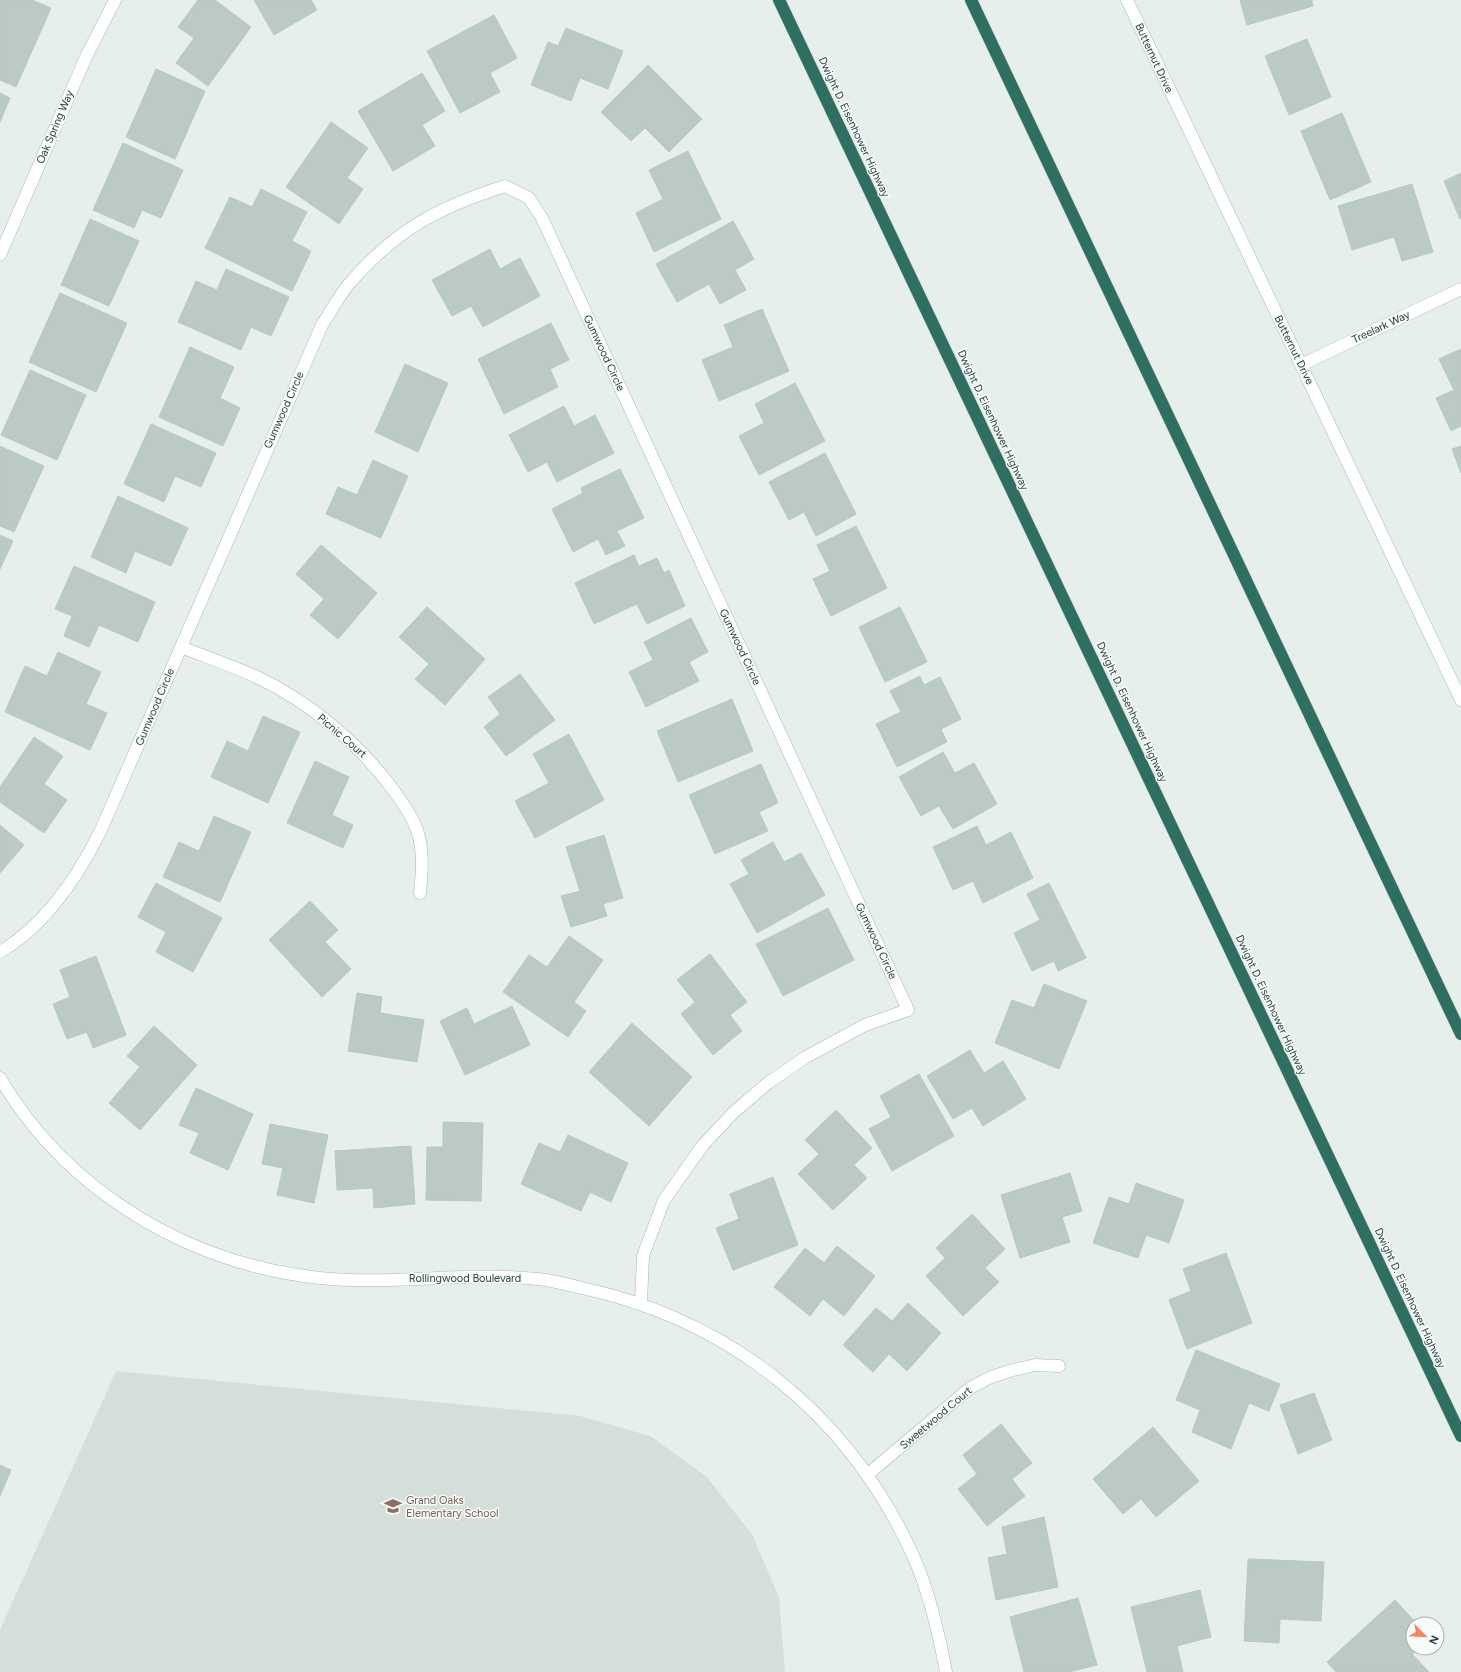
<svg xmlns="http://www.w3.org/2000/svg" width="1461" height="1672" viewBox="0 0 1461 1672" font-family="Figtree,sans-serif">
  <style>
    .built { fill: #d4dfda }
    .building { fill: #bbcac4; stroke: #b8c9c2 }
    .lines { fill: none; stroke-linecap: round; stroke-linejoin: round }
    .street-casing { stroke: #a8b8b2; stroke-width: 13 }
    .secondary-casing { stroke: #a4bbb3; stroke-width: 13 }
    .highway-casing { stroke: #c2cac8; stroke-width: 13 }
    .street { stroke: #fff; stroke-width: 12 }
    .secondary { stroke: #fff; stroke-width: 12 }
    .highway { stroke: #2f6f62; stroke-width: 12 }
    .labels { text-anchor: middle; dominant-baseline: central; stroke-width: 3; stroke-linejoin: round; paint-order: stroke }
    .street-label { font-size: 11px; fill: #24423a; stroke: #f7fbf9 }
    .education-label { font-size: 11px; fill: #785e54; stroke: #f7fbf9; text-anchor: start }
  </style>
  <rect width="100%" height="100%" fill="#e6efeb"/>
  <path class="built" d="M116,1371L580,1416L650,1436L707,1477L753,1536L779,1598L785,1672H0V1630Z"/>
  <path class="building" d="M0,0H32L51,8L16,87L0,80Z
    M198,0H215L251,27L208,86L176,63L194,38L178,27Z
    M254,0H311L317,10L274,35Z
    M1240,0H1312L1313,6L1247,25Z
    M494,15L517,58L490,73L500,92L460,113L427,51Z
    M566,28L623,51L608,89L580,78L571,101L531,85L548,42L558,46Z
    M1307,39L1331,97L1289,115L1265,56Z
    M648,65L702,119L669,152L645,128L631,141L601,112Z
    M156,69L205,91L175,159L126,137Z
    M422,73L445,111L422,125L435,146L393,171L358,111Z
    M0,93L10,98L0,122Z
    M1342,113L1371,182L1330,200L1301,131Z
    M331,122L368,148L347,178L363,189L339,224L286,187Z
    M123,143L183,170L161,218L142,210L134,228L93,210Z
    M688,151L721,219L654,252L636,213L663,199L649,170Z
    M1461,173V219H1460L1444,181Z
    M1412,184L1433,252L1402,261L1394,237L1352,250L1338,206Z
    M261,189L307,212L292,241L311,251L292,291L205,248L230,197L252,207Z
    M90,219L139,241L109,306L61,285Z
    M733,221L754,259L735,270L746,290L720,304L709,284L677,302L656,264Z
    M490,249L500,269L520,258L540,296L483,327L471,306L452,316L432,280Z
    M226,269L289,297L271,336L251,327L241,350L178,322L196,281L217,290Z
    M60,293L127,323L96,392L29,362Z
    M762,309L789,371L719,401L702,360L733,347L724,325Z
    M551,323L569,360L550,369L558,387L504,414L478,359Z
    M190,347L234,367L220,398L240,408L223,446L159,417Z
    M1461,349V426L1451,431L1436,398L1454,390L1439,359Z
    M405,364L448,383L418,452L375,432Z
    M30,370L86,395L57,460L1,435Z
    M795,383L825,441L759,475L739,436L764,423L755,404Z
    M564,406L574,426L595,415L614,453L557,482L547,462L528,472L509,435Z
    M151,424L216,453L201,487L175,476L164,502L124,484Z
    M0,446L44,466L14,532L0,526Z
    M1461,446V473L1452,449Z
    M825,453L856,514L816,536L804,512L789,520L769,482Z
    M373,460L408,476L381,538L326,514L338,487L357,495Z
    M620,469L644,518L617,531L625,546L606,555L598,539L573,552L552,509L583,493L581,488Z
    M118,496L188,528L171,566L135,551L126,573L91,557Z
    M856,526L887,588L831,616L813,579L830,571L817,545Z
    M0,535L13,541L0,569Z
    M321,545L377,593L338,639L310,615L324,599L296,574Z
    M634,555L639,566L657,558L664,573L669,570L685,606L647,624L637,604L594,624L575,583Z
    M74,566L155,602L138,642L99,625L89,647L64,636L72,616L55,609Z
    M427,607L485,659L445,705L415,679L429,664L399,637Z
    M900,607L927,662L885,682L859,627Z
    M691,618L708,652L689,662L699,681L646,707L629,672L653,660L644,642Z
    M58,652L101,672L86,704L107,713L90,750L5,712L25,666L47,676Z
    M520,674L555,720L506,756L484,727L500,714L488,697Z
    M920,676L924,685L940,677L961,719L941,729L947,742L897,767L876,724L901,712L890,691Z
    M732,699L753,751L678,782L657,731Z
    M263,716L300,732L268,803L211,777L227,741L248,751Z
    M569,734L604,800L535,838L515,801L549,783L533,754Z
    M34,737L63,756L44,784L67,800L44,833L0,802V787Z
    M943,752L955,773L974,763L997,804L953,829L939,806L921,816L899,777Z
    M315,761L349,777L332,815L353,825L343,848L287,823Z
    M761,764L778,803L759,812L768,831L715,854L689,795Z
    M214,816L251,832L220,902L163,877L179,842L199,851Z
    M0,825L24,845L0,873Z
    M977,826L986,845L1011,832L1033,878L983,903L973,881L953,890L933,847Z
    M604,835L623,898L603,904L607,916L571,927L561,896L580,891L566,847Z
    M773,842L784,862L801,853L825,895L757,933L730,884L749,874L741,860Z
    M156,883L222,918L193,972L156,952L166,932L138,917Z
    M1049,883L1086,958L1058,971L1054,961L1032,971L1014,933L1040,920L1027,894Z
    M310,901L338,930L325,942L351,969L322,997L269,940Z
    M828,908L854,960L783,996L756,944Z
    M569,936L603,960L574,1002L586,1011L568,1037L503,992L529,955L547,967Z
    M710,954L747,1002L730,1015L742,1031L713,1055L681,1014L695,1002L677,980Z
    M96,956L126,1035L93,1048L87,1032L67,1039L53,1004L70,997L60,970Z
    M1044,984L1087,1001L1059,1069L995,1043L1012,1000L1034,1008Z
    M357,993L382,997L380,1013L424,1020L417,1062L348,1051Z
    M512,1006L530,1045L465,1075L440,1021L467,1008L474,1024Z
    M632,1023L692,1077L649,1126L589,1072Z
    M154,1026L197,1065L140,1130L109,1103L140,1067L127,1056Z
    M970,1050L984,1073L1003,1061L1026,1099L983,1126L972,1108L953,1119L927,1076Z
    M919,1074L954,1136L892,1171L869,1129L891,1117L880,1096Z
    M196,1088L253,1114L228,1170L190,1153L199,1133L179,1125Z
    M836,1110L872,1148L854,1165L867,1178L833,1210L798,1174L819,1154L805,1140Z
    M443,1122L483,1123L481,1201L426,1200L427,1147H443Z
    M270,1124L328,1135L314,1203L277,1195L283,1168L262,1164Z
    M568,1135L628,1163L611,1202L590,1192L581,1211L521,1184L539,1143L560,1152Z
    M411,1146L415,1204L374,1208L373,1188L337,1190L335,1151Z
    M1070,1173L1082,1211L1062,1217L1070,1242L1020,1258L1001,1195Z
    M773,1177L798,1245L733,1270L716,1228L739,1219L730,1194Z
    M1136,1183L1184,1200L1169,1243L1146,1235L1138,1258L1093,1243L1109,1197L1129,1204Z
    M972,1214L1005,1249L985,1268L999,1282L963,1316L926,1276L945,1258L936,1248Z
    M837,1246L875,1276L844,1316L823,1299L810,1316L774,1287L805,1248L824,1263Z
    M1226,1253L1252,1323L1187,1349L1169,1300L1191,1291L1183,1269Z
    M908,1303L941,1333L907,1371L889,1354L873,1372L843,1345L876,1308L892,1321Z
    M1196,1350L1280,1384L1269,1411L1249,1403L1231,1449L1192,1432L1200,1410L1176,1400Z
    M1314,1393L1332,1440L1298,1454L1280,1405Z
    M1001,1424L1032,1463L1012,1479L1025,1496L987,1526L958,1489L977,1474L963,1455Z
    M1153,1427L1199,1481L1156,1517L1141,1499L1123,1514L1093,1479Z
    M0,1465L11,1470L0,1496Z
    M1044,1517L1058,1587L996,1600L988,1558L1007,1554L1002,1527Z
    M1248,1559L1324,1562L1321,1621L1280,1619L1279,1643L1244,1641Z
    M1200,1590L1211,1637L1177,1646L1183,1672H1147L1131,1607Z
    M1078,1598L1097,1665L1069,1672H1024L1010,1617Z
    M1395,1600L1417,1624H1413V1648H1419L1412,1654L1429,1672H1336L1327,1662Z"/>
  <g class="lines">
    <g class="street-casing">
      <path id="street" d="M0,255L86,57L115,0
        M1301,365L1461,289
        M181,647C206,657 233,666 257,677C311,703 359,743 394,791C403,803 412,816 417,830C424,850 422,873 420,893
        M0,952C46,925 77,878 100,832L322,325C331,311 339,296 349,284C395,230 439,207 505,186L529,198L542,218L908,1010L865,1025L806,1057L768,1083L734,1112L703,1145L664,1200L643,1256L641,1303
        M867,1475L970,1388L991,1377L1013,1370L1035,1365L1059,1366"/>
    </g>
    <g class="secondary-casing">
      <path id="secondary" d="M1127,0L1461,700
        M0,1078C67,1192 189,1264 320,1278C395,1286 471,1270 546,1280C558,1282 570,1285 582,1288C734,1321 852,1418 915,1560C930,1595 939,1634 946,1672"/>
    </g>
    <g class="highway-casing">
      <path id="highway" d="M779,0L1461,1436
        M971,0L1461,1034"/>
    </g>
    <use href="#street" class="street"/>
    <use href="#secondary" class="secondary"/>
    <use href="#highway" class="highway"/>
  </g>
  <defs>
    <g id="school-bare" transform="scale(1.38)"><path d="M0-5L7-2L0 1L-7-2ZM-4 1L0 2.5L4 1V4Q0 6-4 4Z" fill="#8d6e63" stroke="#f7fbf9" stroke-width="2.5" paint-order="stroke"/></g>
  </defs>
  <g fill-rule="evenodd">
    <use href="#school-bare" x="393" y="1506"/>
  </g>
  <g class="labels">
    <g class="street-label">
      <text transform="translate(1154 58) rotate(65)">Butternut Drive</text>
      <text transform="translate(55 127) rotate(-67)">Oak Spring Way</text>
      <text transform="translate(854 127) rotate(65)">Dwight D. Eisenhower Highway</text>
      <text transform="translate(1381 327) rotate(-25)">Treelark Way</text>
      <text transform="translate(1294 350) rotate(64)">Butternut Drive</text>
      <text transform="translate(604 353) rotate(65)">Gumwood Circle</text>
      <text transform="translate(284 410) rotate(-66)">Gumwood Circle</text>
      <text transform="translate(993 420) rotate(65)">Dwight D. Eisenhower Highway</text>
      <text transform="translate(740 647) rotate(65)">Gumwood Circle</text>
      <text transform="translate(155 707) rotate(-67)">Gumwood Circle</text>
      <text transform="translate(1132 712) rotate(65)">Dwight D. Eisenhower Highway</text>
      <text transform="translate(342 736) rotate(41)">Picnic Court</text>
      <text transform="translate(876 941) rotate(65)">Gumwood Circle</text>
      <text transform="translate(1271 1005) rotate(65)">Dwight D. Eisenhower Highway</text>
      <text x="465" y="1278">Rollingwood Boulevard</text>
      <text transform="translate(1410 1298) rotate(65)">Dwight D. Eisenhower Highway</text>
      <text transform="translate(936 1418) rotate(-40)">Sweetwood Court</text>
    </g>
    <g class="education-label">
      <text x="406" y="1500">Grand Oaks<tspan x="406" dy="13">Elementary School</tspan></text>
    </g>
  </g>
  <g transform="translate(1425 1636) rotate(114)"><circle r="19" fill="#f7fbf9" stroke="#a3b1ad"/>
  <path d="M0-3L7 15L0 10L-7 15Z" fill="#f4845f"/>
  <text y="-6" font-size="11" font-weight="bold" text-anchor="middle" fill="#24423a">N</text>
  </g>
</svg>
